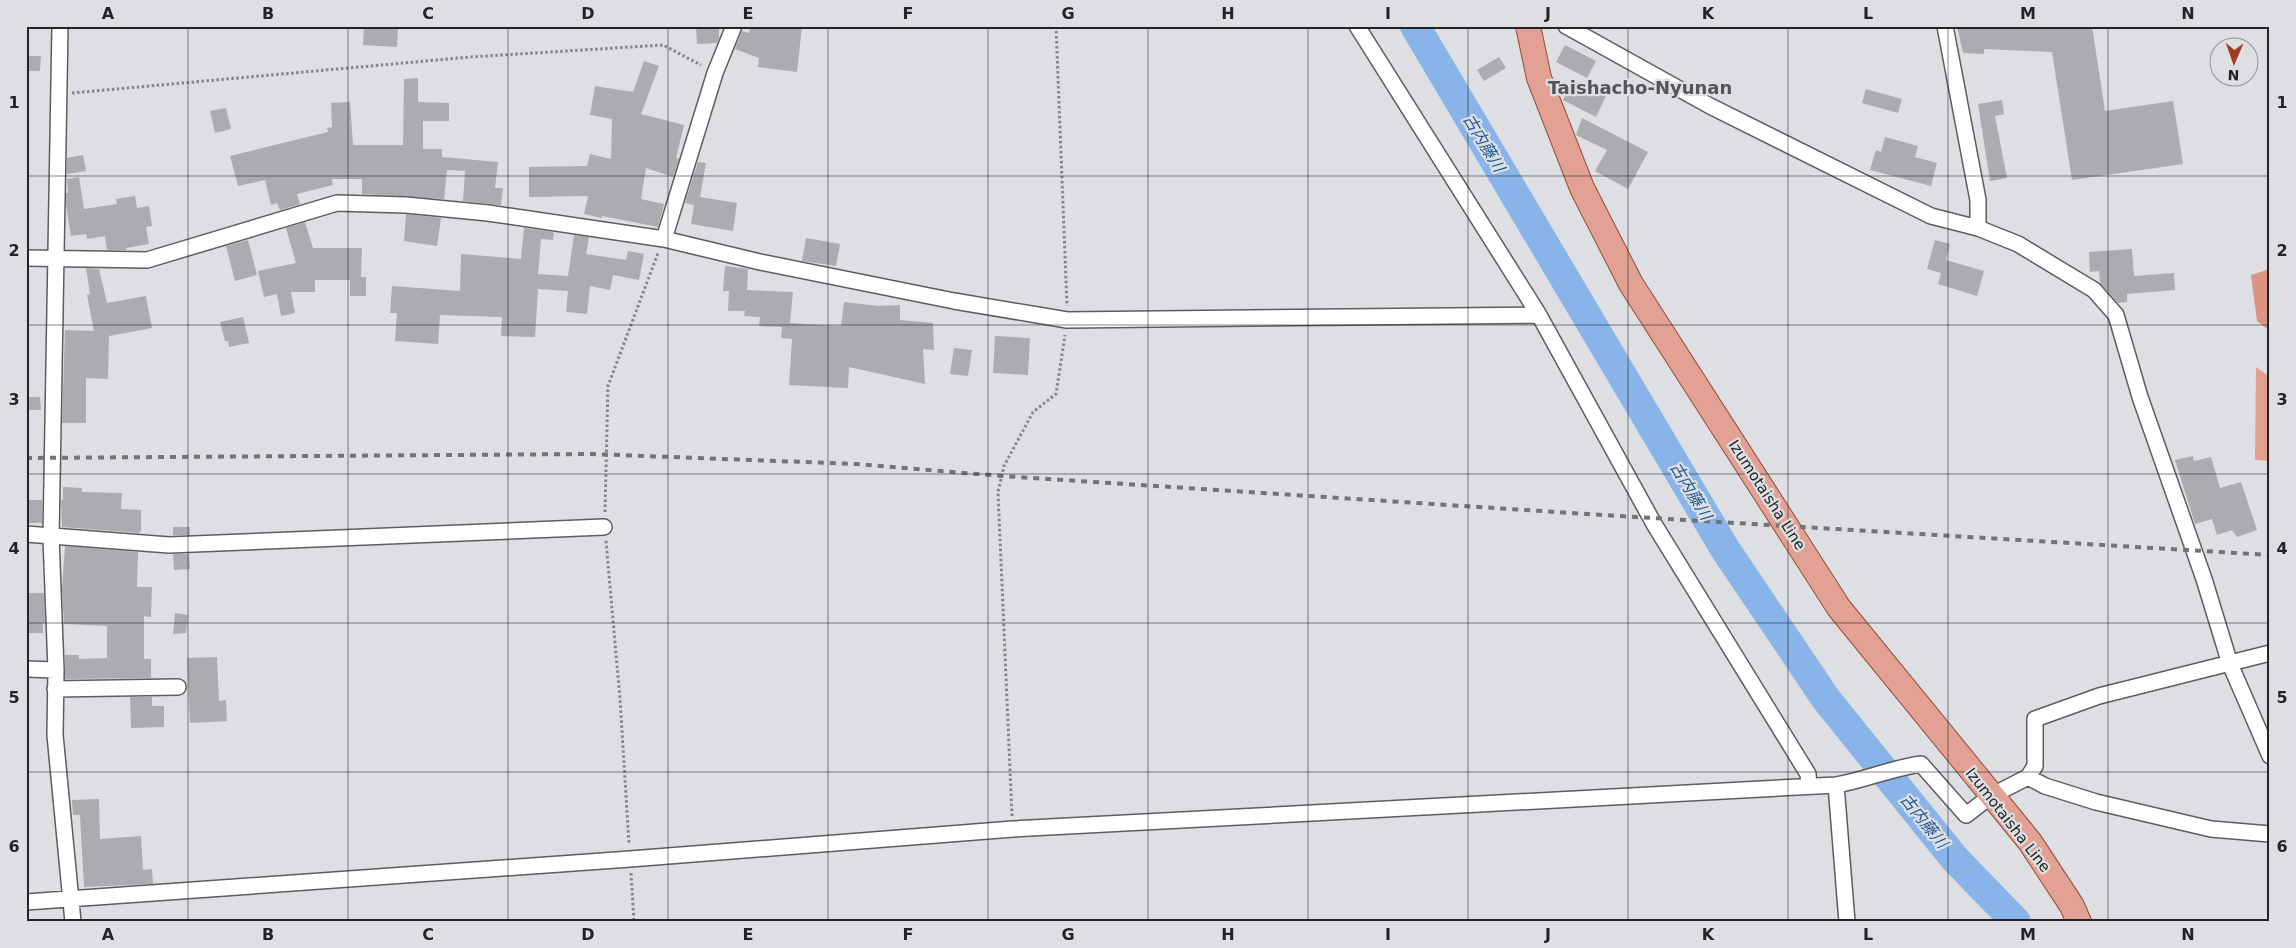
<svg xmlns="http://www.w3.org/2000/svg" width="2296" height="948" viewBox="0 0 2296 948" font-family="'DejaVu Sans','Noto Sans JP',sans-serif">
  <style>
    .green { fill: #e29f8f }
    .forest { fill: #db9483 }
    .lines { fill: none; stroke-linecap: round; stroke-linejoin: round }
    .river { stroke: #89b4e9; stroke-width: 30 }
    .building { fill: #aaacaf }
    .street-casing { stroke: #5b5d5f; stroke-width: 18 }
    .primary-casing { stroke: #924d3d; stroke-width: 26 }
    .path { stroke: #848688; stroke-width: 3; stroke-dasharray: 2.5 2.5; stroke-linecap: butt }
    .street { stroke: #fff; stroke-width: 15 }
    .primary { stroke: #e2a193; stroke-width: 24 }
    .rail { stroke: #717375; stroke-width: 4; stroke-dasharray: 6 6; stroke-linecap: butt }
    .grid { fill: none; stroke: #222324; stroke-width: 1; stroke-opacity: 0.55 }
    .labels { text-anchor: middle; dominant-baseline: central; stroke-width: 4.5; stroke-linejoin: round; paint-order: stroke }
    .street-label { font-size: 15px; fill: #222324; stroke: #dddfe2 }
    .water-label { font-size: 16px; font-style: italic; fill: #1c5695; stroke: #dddfe2 }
    .quarter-label { font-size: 18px; font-weight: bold; fill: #535558; stroke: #dddfe2 }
    .neatline { fill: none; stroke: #222324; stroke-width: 2 }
    .grid-label { font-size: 16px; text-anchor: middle; font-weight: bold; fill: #222324 }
  </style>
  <rect width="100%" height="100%" fill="#dddfe2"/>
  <path class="green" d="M2256,367L2270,377V461L2255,460Z"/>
  <path class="forest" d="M2270,269V331L2257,321L2251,275Z"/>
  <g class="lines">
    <path class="river" d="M1415,26L1725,549L1826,699L1955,859L2016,922"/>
  </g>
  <path class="building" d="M364,26H398L397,47L363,45Z
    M696,26H719V38L717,43L697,44Z
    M750,26H802L797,72L758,67L759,58L735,49L742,31L749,33Z
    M1957,26H2092L2105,111L2173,101L2183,164L2072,180L2052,52L1984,49V54L1963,53Z
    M1565,45L1596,61L1587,78L1556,62Z
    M26,56H41L40,71H26Z
    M1499,57L1506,68L1484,81L1477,70Z
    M644,61L659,66L641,114L684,125L676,158L679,159L673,177L646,168L641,199L664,204L658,227L602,216V218L584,214L588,196L529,197V167L587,166L590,154L611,159L612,119L590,115L595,86L633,92Z
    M418,78V102L449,103V121H423V149H442V157L498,162L495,188H503L501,205L463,201L465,171L447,170L444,199L362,194V179H332L333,185L297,194L300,204L280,210L277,203L271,205L265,180L238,186L230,156L328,132L327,128L332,127L331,103L350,102L353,145H403L404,79Z
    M1573,80L1606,96L1596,117L1563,100Z
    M1866,89L1902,99L1898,113L1862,103Z
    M2002,100L2004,114L1995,116L2007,178L1990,181L1978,104Z
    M226,108L231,129L215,133L210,111Z
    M1582,118L1648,152L1628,189L1595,171L1607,150L1576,135Z
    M1885,137L1918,146L1915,157L1937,163L1931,186L1870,170L1876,150L1881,152Z
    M83,155L86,171L67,174V158Z
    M698,162L706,163L700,197L737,203L733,231L691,224L694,205L685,203Z
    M79,177L84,209L117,204L116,199L135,196L137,208L149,206L152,226L146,227L149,244L126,248V250H107L105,236L87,239L86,234L71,236L66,205V193H68L67,179Z
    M406,214L441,218L437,246L404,241Z
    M305,222L313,248H362L361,277H366V296H350V280H315V292H291L295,313L281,316L277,294L264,297L258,271L296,263L286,228Z
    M524,228L554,232L553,240L541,239L538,274L568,276L574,235L589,237L586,254L626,260L628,251L644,254L639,280L613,275L610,290L590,286L587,314L566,312L568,291L538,289L535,337L501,336L502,317L440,315L438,344L395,341L397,313H390L392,286L460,291L461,254L521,259Z
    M806,238L840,244L836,266L802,261Z
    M248,240L257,275L235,281L226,246Z
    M1935,240L1950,244L1946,260L1984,271L1977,296L1938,284L1941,273L1927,269Z
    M2132,249L2134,276L2174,273L2175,290L2127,294V302L2118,303L2100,283L2099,271L2090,272L2089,252Z
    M725,266L748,269L747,290L793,292L790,323L841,326L844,302L879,306L900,305V320L933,323L934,350L923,349L925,384L849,367L848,388L789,385L792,339L781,338L782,327L759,326L760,317L744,316L745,311H728L729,291H723Z
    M86,268L99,269L107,303L146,296L152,328L109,336L108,379L86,378V423H62L65,330L94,331L87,295L90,294Z
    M243,317L249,343L229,347L228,341H225L220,322Z
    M995,336L1030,338L1028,375L993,373Z
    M954,348L972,350L968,376L950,374Z
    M26,397H40L41,410H26Z
    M2193,456L2194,461L2211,457L2220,488L2241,482L2257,530L2237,537L2232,530L2217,535L2212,519L2195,524L2175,460Z
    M63,487L82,488V492L122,493L121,509L141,510V530L139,533L62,527L61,500H63Z
    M28,500H42V523H27Z
    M173,527H190V535H173Z
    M65,546L138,552L137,587H152L151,617L144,616V659H151V678L65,679V655H79V659L107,658V626L64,624L62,589Z
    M189,554L190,569L174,570L173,554Z
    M26,593H44L45,623H43V633H26Z
    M175,613L188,615L186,633L173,634Z
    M217,657L219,701L226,700L227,721L190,723L187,658Z
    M130,697H152V706H164V727L131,728Z
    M99,799L100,839L141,836L143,870L152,869L153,884L84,887L80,815H73L72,800Z"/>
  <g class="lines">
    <g class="street-casing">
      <path id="street" d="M60,26L51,537L56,670L55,735L73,922
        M1357,26L1539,315L1654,524L1808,774L1809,786
        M1566,26L1710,106L1931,216L1978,228
        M1945,26L1978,200V228L2018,244L2094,290L2116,315L2140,397L2204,579L2230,664L2270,756
        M664,239L715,73L734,26
        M26,258L147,260L337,203L406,205L488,213L664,239L760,262L954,301L1067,320L1539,315
        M26,534L169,545L604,527
        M26,669L56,670
        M55,689L178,687
        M2028,777L2035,766V719L2099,696L2270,653
        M1836,785L1847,922
        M26,902L630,859L1013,829L1836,785C1865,780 1892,768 1921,764L1966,815L1991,796L2028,777L2045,786L2096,802L2211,829L2270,834"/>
    </g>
    <g class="primary-casing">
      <path id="primary" d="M1528,26L1539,78L1582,188L1631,284L1839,608L2030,842L2072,906L2079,922"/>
    </g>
    <path class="path" d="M1056,26L1067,306
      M72,93L470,57L663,45L701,65
      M605,512L608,386L658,253
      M606,541L620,699L629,844
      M1012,816L998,492L1004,466L1033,412L1056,394L1065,335
      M631,873L634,922"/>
    <use href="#street" class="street"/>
    <use href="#primary" class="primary"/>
    <path class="rail" d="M26,458L592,454L857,464L1002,476L1602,515L2270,555"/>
  </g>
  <path class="grid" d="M188,26V922M348,26V922M508,26V922M668,26V922M828,26V922M988,26V922M1148,26V922M1308,26V922M1468,26V922M1628,26V922M1788,26V922M1948,26V922M2108,26V922M26,176H2270M26,325H2270M26,474H2270M26,623H2270M26,772H2270"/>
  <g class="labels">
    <g class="street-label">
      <text transform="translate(1767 495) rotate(57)">Izumotaisha Line</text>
      <text transform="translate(2008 820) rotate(52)">Izumotaisha Line</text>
    </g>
    <g class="water-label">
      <text transform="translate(1484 143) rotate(59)">古内藤川</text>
      <text transform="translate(1691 491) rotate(59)">古内藤川</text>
      <text transform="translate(1924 821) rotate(51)">古内藤川</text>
    </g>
    <g class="quarter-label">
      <text x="1640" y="87">Taishacho-Nyunan</text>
    </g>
  </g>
  <rect width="2296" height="948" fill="none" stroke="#dddfe2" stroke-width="55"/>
  <g transform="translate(2234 62) rotate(182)"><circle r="24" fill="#dddfe2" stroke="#929496"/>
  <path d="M0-4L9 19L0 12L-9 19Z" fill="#a33a22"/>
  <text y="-8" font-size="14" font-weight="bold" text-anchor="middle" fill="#222324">N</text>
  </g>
  <rect x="28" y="28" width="2240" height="892" class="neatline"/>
  <g class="grid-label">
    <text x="108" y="19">A</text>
    <text x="268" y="19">B</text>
    <text x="428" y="19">C</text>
    <text x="588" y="19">D</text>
    <text x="748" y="19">E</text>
    <text x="908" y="19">F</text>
    <text x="1068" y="19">G</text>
    <text x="1228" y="19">H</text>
    <text x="1388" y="19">I</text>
    <text x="1548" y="19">J</text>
    <text x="1708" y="19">K</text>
    <text x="1868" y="19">L</text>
    <text x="2028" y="19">M</text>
    <text x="2188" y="19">N</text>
    <text x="14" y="108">1</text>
    <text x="2282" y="108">1</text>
    <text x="14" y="256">2</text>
    <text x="2282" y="256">2</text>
    <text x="14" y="405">3</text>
    <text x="2282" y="405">3</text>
    <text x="14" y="554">4</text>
    <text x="2282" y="554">4</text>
    <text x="14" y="703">5</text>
    <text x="2282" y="703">5</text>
    <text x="14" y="852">6</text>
    <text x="2282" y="852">6</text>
    <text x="108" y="940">A</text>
    <text x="268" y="940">B</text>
    <text x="428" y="940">C</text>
    <text x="588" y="940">D</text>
    <text x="748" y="940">E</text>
    <text x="908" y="940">F</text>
    <text x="1068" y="940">G</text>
    <text x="1228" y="940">H</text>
    <text x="1388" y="940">I</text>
    <text x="1548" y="940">J</text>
    <text x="1708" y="940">K</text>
    <text x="1868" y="940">L</text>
    <text x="2028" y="940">M</text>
    <text x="2188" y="940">N</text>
  </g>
</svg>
